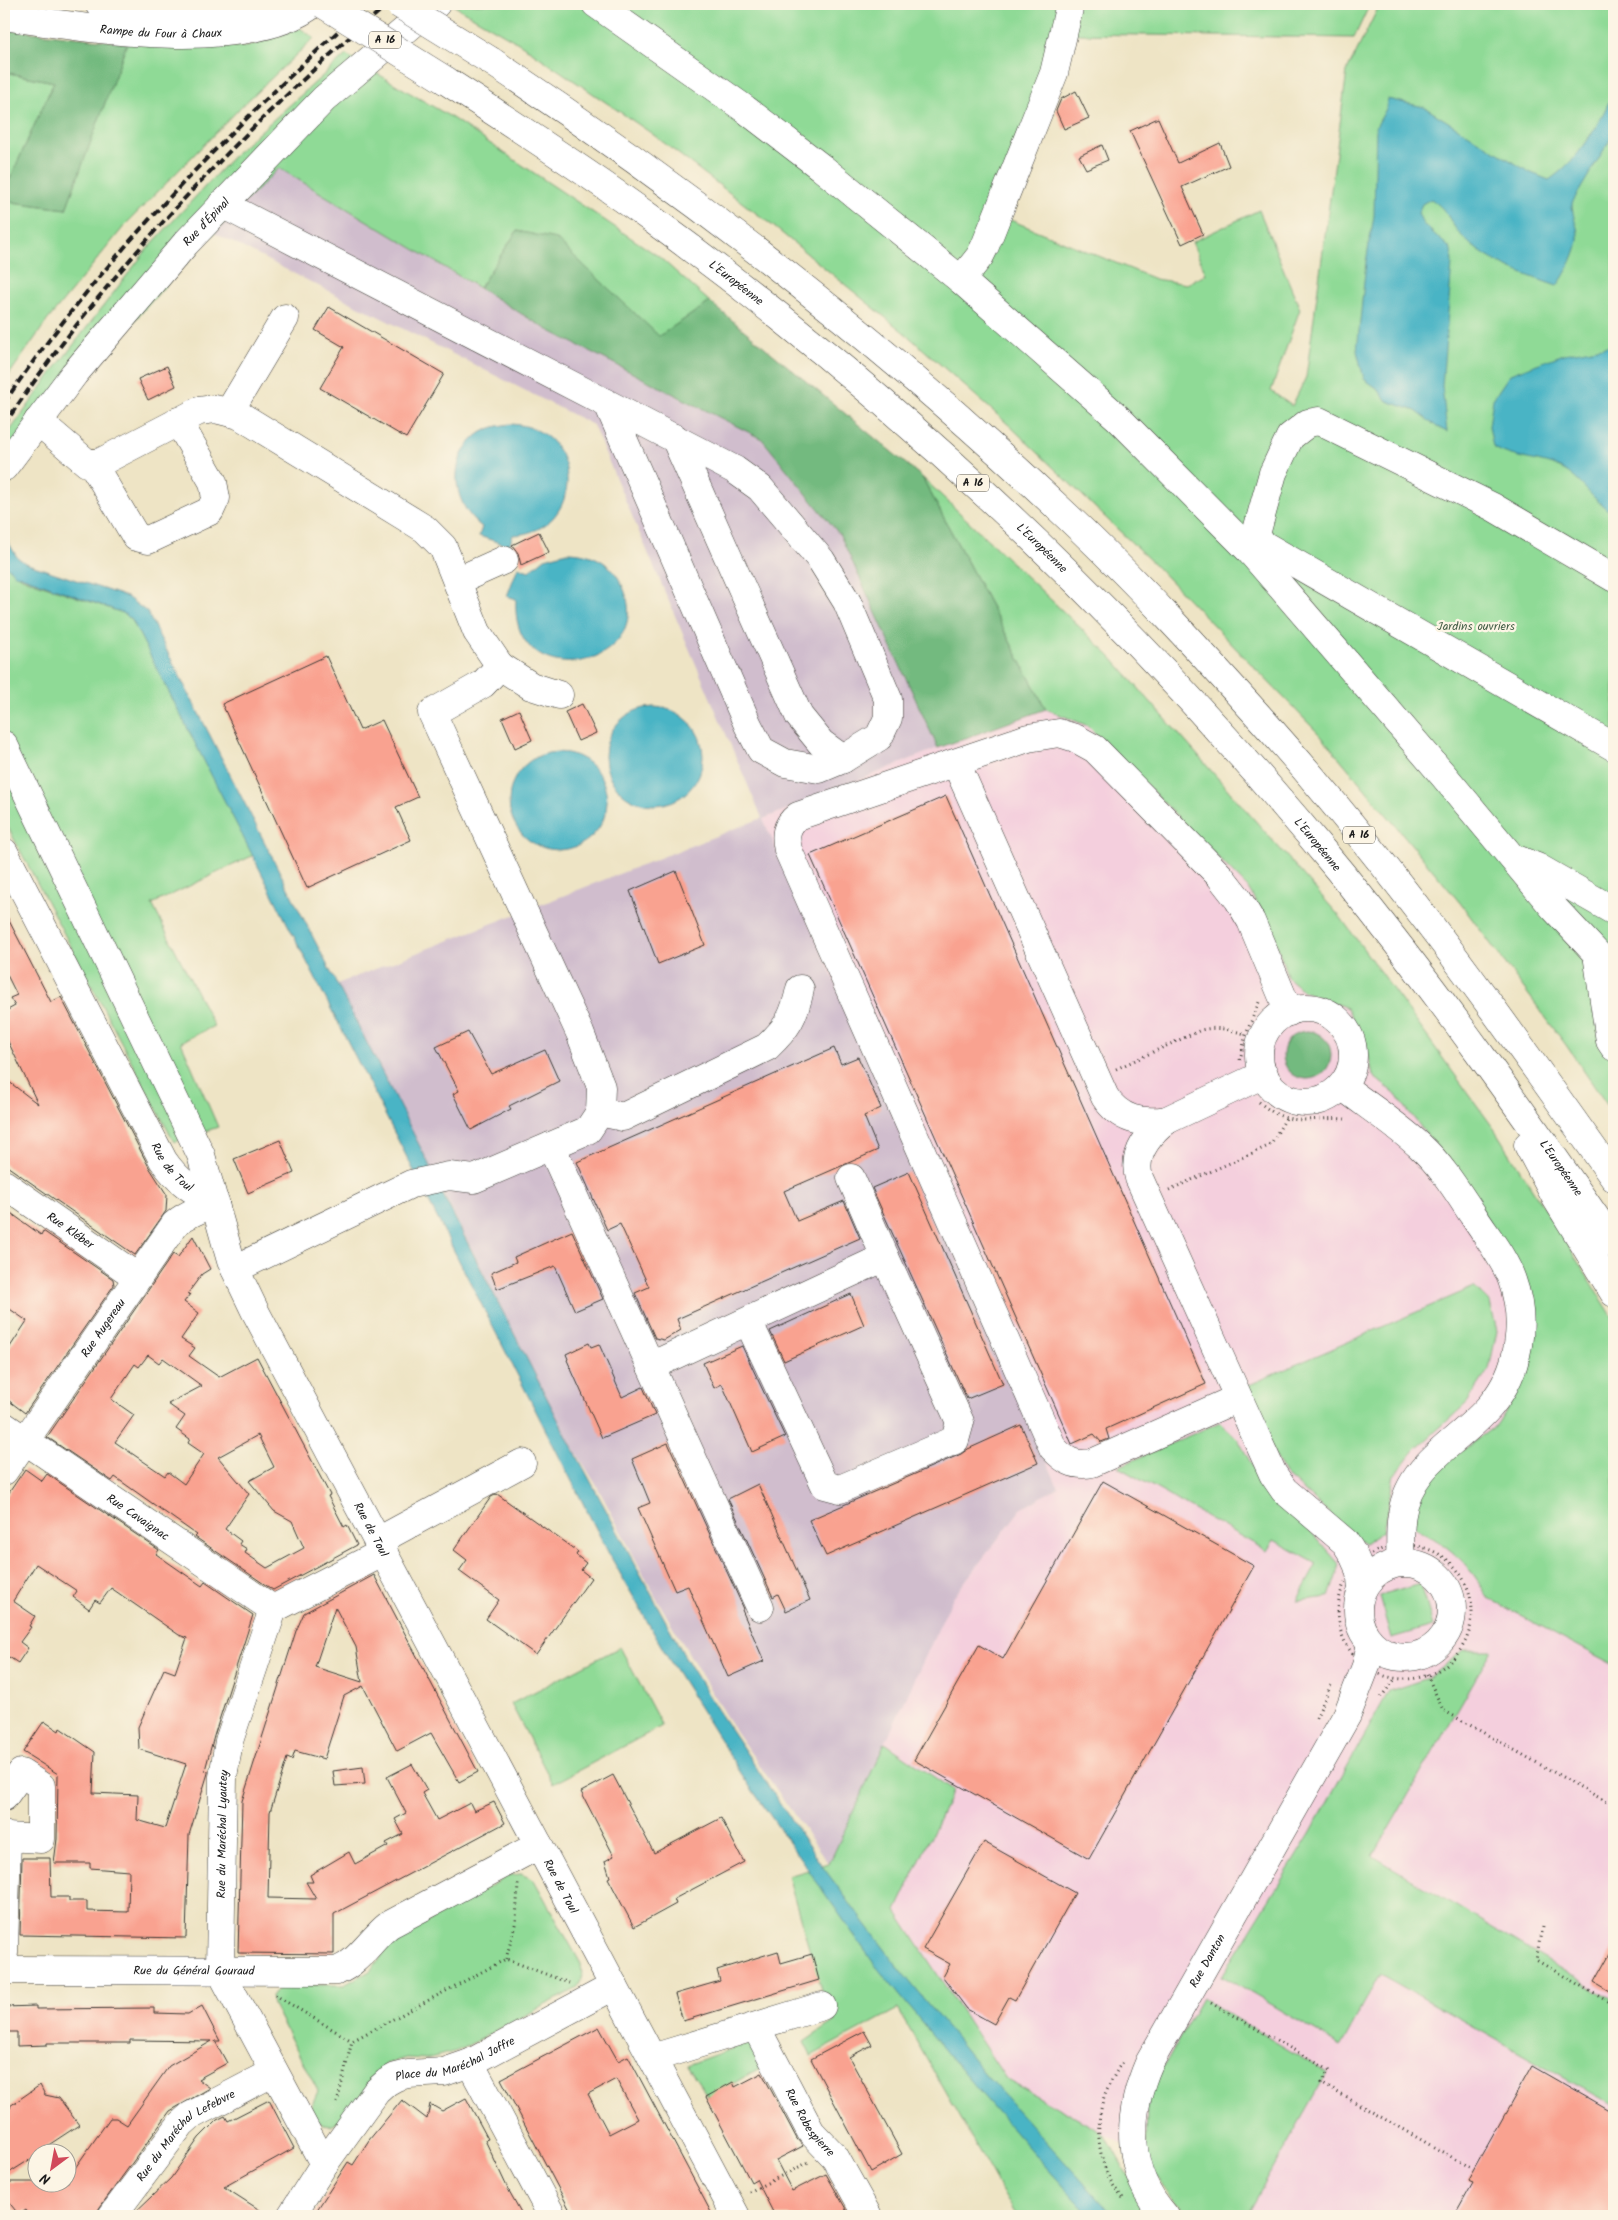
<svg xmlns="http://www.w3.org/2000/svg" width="1618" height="2220" viewBox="0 0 1618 2220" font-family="Kalam,sans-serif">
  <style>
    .built { fill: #f4cfdd }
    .industrial { fill: #d0bdcd }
    .green { fill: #8fda96; stroke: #567b59 }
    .forest { fill: #73ba7f; stroke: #486b4e }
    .water { fill: #48b4c5; stroke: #326870 }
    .building { fill: #f9a290; fill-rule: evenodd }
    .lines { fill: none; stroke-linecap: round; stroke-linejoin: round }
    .minor-casing { stroke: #3c3a35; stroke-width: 29 }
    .major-casing { stroke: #3c3a35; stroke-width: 29 }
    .highway-casing { stroke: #3c3a35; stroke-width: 29 }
    .path { stroke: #3c3a35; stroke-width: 3; stroke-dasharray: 1 4; stroke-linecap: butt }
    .minor { stroke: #fff; stroke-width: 28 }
    .major { stroke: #fff; stroke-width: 28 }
    .highway { stroke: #fff; stroke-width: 28 }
    .rail { stroke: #1c1c1c; stroke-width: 4; stroke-dasharray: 8 4; stroke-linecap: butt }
    .highway-bridge-casing { stroke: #3c3a35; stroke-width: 29; stroke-linecap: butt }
    .highway-bridge { stroke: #fff; stroke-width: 28 }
    .labels { text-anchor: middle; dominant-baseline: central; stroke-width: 4.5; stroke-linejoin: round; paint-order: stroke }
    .shield { fill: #fcf5e5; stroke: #5f5d58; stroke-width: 1 }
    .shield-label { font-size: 11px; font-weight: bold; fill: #1c1c1c }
    .street-label { font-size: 12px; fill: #1c1c1c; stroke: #fcf5e5 }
    .park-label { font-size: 12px; fill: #445e47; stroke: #fcf5e5 }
  </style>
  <rect width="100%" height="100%" fill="#fcf5e5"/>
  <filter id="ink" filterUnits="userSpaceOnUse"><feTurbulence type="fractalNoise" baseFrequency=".02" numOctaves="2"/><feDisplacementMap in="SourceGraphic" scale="10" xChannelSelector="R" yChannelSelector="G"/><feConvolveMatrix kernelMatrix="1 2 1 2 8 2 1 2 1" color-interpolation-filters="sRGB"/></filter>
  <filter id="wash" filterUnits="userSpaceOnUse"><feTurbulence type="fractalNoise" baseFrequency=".0096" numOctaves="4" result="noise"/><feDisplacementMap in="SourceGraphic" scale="20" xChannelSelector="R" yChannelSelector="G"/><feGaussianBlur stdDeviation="1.12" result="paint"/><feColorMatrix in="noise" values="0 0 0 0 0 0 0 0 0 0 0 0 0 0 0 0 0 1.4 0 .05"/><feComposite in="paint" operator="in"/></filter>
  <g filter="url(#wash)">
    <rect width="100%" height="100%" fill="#eee4c5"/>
    <path class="built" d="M1046,709L1088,726L1248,888L1272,930L1289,978L1377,1008L1608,1377L1444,1543L1461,1559L1479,1581L1488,1598L1614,1665V2216H1253L1006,2079L843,1831L953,1597L1021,1509L1058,1487L763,819L938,748Z"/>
    <path class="industrial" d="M279,168L548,330L762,439L840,535L938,748L763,819L1058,1487L1021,1509L953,1597L829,1864L731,1725L655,1596L597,1486L569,1441L337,984L762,818L593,425L214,233Z"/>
    <path class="green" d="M451,4H1370L1354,38L1074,34L1008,219L1155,279L1187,284L1206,274L1192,242L1259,210L1300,309L1271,391L1292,406L1306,377L1347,71L1380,4H1614V1115L1566,1045L1461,904L1321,736L1154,564L1010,426L907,335L773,226L651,133L520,44Z
      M300,28L314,38L242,106L126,224L47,321L4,382V201L66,209L127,43L246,47Z
      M346,55L449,116L658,256L710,302L659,337L556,240L517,231L479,288L279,168C200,246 124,327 58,416C38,441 22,468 4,494V439L54,370L148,248L237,152Z
      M4,72L54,82L4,192Z
      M922,477L1111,657L1341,918L1495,1130L1614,1319V1665L1488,1598C1469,1562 1449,1546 1414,1527L1418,1497L1431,1474L1499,1423L1521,1384L1530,1347L1477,1199L1395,1094L1373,1076L1366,1044L1347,1008L1303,991L1288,978L1272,930L1248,888L1088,726L1046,709Z
      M4,564L22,578L123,613L132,620L254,855L152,904L214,1026L181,1042L218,1127L174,1142L4,820Z
      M1474,1287L1490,1303L1497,1331L1489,1369L1467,1403L1415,1450L1394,1475L1383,1531L1364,1544L1285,1474L1240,1389Z
      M1220,1422L1238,1439L1261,1482L1306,1526L1340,1565L1329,1597L1297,1601L1317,1564L1274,1540L1267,1551L1118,1467Z
      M1421,1584L1433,1626L1391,1638L1379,1596Z
      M620,1647L662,1726L553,1784L511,1704Z
      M1464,1650H1492L1373,1856L1614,2001V2106L1380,1974L1341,2046L1222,1976L1310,1834L1389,1691L1428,1678Z
      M885,1743L953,1790L896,1911L1006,2079L1105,2134L1150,2216H1016L898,2009L811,2056L804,2042L835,2021L826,2007L788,1876L829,1864Z
      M521,1874L534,1880L581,1964C582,1974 583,1981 576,1989L457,2051L426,2059L406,2058L386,2064L344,2119L331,2126L323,2125L309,2111L318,2091L273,2005L271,1997L280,1986L285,1985H344L370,1971L392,1942L510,1875Z
      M1202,1998L1327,2073L1250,2209L1263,2216H1190L1162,2186L1146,2157L1147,2096Z
      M750,2042L763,2066L709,2098L687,2065Z"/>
    <path class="forest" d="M4,29L127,43L66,209L4,201V192L54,82L4,72Z
      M517,231L556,239L659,336L710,302L922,477L1046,709L938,748L840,535L762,439L548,330L479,288Z
      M1283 1055a24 24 0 1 1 48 0a24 24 0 1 1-48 0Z"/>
    <path class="water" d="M1614,90V133L1572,203C1572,216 1577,223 1578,234C1580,247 1565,276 1557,286C1523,274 1485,262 1460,234C1447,219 1450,212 1431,199L1422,204L1418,213L1423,224L1451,249L1452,263L1442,386L1447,432L1437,427L1416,411L1387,401L1377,388L1364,379L1357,351L1366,262L1374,216L1376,127L1386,109L1387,99L1424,107L1529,172L1549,180C1580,159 1600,124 1614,90Z
      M1614,345V514C1594,502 1579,477 1562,469C1540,458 1513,460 1493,447L1489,426L1493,399L1510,374L1564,354Z
      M511,424C585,427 586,532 513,535L509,546L479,536L482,527C451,504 446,455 482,432C491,427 501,425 511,424Z
      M4,535L17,557L25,563L127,597L147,612L435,1176L420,1183L132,620L123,613L15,574L4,564Z
      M567,552C588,552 608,560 619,579C668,665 509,704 516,599L507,596L518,567L529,571L545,558Z
      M605 756a49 49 0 1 1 98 0a49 49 0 1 1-98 0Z
      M509 801a49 49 0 1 1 98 0a49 49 0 1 1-98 0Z
      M440,1189L569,1441L684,1655L717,1709L822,1866L905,1976L990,2080L1114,2216H1091L1035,2155L964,2074L875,1965L746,1781L668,1658L608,1552L426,1196Z"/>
    <g id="blocks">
      <path class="building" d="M1076,91L1089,118L1064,129L1056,111L1061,99Z
        M1158,118L1178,163L1220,143L1229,166L1182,187L1203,234L1182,244L1130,131Z
        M1102,145L1108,160L1086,169L1079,156Z
        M329,307L444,374L406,438L320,388L344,347L315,330Z
        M167,366L176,386L148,400L138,379Z
        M539,532L549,552L521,565L518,553L512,545Z
        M326,656L360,730L382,720L418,797L396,807L411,840L307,888L222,704Z
        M582,704L596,733L578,741L565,712Z
        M519,710L532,740L515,748L502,718Z
        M946,796L1206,1384L1106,1429L1109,1439L1101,1442L1094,1434L1072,1444L810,855Z
        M676,871L705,945L658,964L630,891Z
        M4,911L51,1002L61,997L149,1167L167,1195L166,1211L135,1255L4,1164V1078L38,1104L4,1033V1012L15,1006L10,998L17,995L4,969Z
        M468,1032L491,1074L545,1050L559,1081L509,1106L511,1109L471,1130L453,1094L459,1091L436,1047Z
        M834,1048L841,1064L858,1057L881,1108L864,1116L878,1150L784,1191L797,1221L844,1201L860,1238L677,1319L681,1330L664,1340L655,1338L635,1293L649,1287L620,1224L607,1230L577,1162Z
        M280,1140L294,1173L248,1193L234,1159Z
        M909,1172L1003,1384L967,1399L872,1188Z
        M4,1208L41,1235L43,1231L113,1279L114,1285L25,1413L4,1397V1356L27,1321L4,1305Z
        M572,1231L603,1299L575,1311L555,1266L497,1289L491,1273L516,1262L514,1257Z
        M193,1236L210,1269L202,1274L188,1293L190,1294L184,1302L199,1313L181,1339L195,1348L189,1356L219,1377L257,1357L330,1495L328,1496L344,1527L347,1525L357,1545L273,1590L195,1537L197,1535L115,1477L112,1481L47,1437L173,1254L178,1257ZM148,1355L159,1363L163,1358L202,1386L168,1404L185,1416L176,1429L190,1439L188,1443L204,1454L184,1484L168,1472L165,1476L115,1442L134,1415L111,1399L135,1364L139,1367ZM258,1435L274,1467L249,1481L274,1511L292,1521L304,1548L267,1568L245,1553L247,1549L239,1544L241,1541L225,1529L249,1494L218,1457Z
        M851,1294L864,1325L784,1361L770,1331Z
        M589,1343L591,1347L599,1344L622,1397L643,1387L655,1415L602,1438L567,1360L568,1359L566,1354Z
        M742,1346L785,1437L752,1452L722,1384L714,1388L703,1363Z
        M1021,1425L1038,1463L826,1556L809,1520L961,1454L968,1449Z
        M668,1443L744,1609L742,1610L764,1661L728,1677L688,1586L675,1591L638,1508L650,1503L632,1459Z
        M25,1469L42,1481L47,1474L159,1550L156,1554L202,1586L205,1582L253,1615L214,1736L205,1770L208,1771V1773L189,1835L186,1938L20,1935L22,1858H50L51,1897H69V1901H87V1911L128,1912L129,1871L90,1868V1863H54L57,1839L58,1774L23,1752L44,1721L59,1731L60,1728L95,1752L93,1793L138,1795L137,1820L165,1828L186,1764L139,1749L138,1727L164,1669L175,1673L187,1638L179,1635L111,1588L100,1603L95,1600L89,1609L73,1597L77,1591L36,1564L13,1601L35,1616L29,1626L31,1627L20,1642L28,1648L18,1663L9,1657L4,1664V1500Z
        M1103,1481L1254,1566L1089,1859L914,1760L979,1645L1003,1659Z
        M758,1484L810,1600L786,1611L778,1594L773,1597L728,1499Z
        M497,1494L578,1552L576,1555L586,1563L581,1570L591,1578L536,1655L486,1619L499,1600L459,1571L467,1560L454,1550L491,1497Z
        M374,1575L478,1772L459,1782L431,1733L397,1751L363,1686L344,1696L324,1759L295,1751L292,1760L287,1758L270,1812L268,1898L316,1899L306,1882H313L310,1875L349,1852L355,1864L388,1846L386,1843L403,1834L395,1819L406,1813L387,1777L412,1764L427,1790L422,1793L437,1820L470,1803L474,1811L494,1802L505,1823L334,1914V1954L238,1953L242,1801L296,1631L304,1613ZM335,1607L356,1647L362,1682L315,1667Z
        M363,1767L365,1784L335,1786L333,1771Z
        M613,1775L654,1853L721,1818L744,1862L674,1899L676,1904L634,1927L608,1878L610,1877L605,1861L614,1856L581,1792Z
        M984,1842L1075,1893L1015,2000L1009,1997L994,2024L967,2009L943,1977L950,1964L923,1949Z
        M1614,1946V1994L1594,1982Z
        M778,1951L781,1963L812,1954L819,1980L683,2021L675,1994L720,1981L717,1970Z
        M36,2006V2009L154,2008V2013L188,2014L202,2006L220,2041H215L227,2063L198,2079L210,2088L170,2111L100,2207L95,2216H30L26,2210L19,2215L4,2196V2182H68V2178L110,2118H116L127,2125L169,2066L212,2041L130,2040V2043H47V2045L17,2046V2032H4V2007Z
        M599,2027L618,2061L628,2056L713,2216H573L501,2079ZM616,2079L638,2119L609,2134L588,2094Z
        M864,2031L872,2045L849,2057L902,2154L871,2172L811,2059Z
        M1532,2066L1614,2113V2216H1454L1473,2182L1468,2180Z
        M762,2073L797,2139L803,2146L776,2160L792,2191L826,2174L850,2216H775L756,2179L751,2182L706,2097L733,2082L735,2087Z
        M40,2085L45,2095L59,2098L79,2125L38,2152L34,2157L4,2176V2113L11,2107L10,2106Z
        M466,2098L488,2139L485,2140L508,2189L523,2216H313L348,2162L353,2165L369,2140L402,2100L427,2119L430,2104L442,2111Z
        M269,2100L294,2148L224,2187L269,2216H131L171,2178L199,2138L217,2120L225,2116L228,2121Z"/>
    </g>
  </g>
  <g filter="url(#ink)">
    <use href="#blocks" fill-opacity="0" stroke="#3c3a35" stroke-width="1"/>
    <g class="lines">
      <g class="minor-casing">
        <g id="minor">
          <path d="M596,4L745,109L822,168L961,280L1117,417L1251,552L1444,776L1554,908L1614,972"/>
          <path d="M222,204L608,404L748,725L761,750L785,763L819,769L843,759L879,737L888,718V699L847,602L821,560L760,488L735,470L608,404"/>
          <path d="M961,280L980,256L985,246L1054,73L1070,4"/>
          <path d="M229,412L285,318"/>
          <path d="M38,421L87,463H99L199,411L215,409L239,415L425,529L443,547L477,632L500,666L483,684L432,713L580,1033L601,1087L600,1112L588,1130L474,1179L449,1176L411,1184L235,1269"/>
          <path d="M675,438L799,716L821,743L843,759"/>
          <path d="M92,463L136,537L148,540L210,511L216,498L213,482L178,421"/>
          <path id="s1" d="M4,467L74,374L186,243L324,99L436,4"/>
          <path d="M1255,540L1614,747"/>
          <path d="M1251,552L1273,473L1290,437L1308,423L1319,421L1493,507L1614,578"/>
          <path d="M457,581L504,560"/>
          <path d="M500,666L531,686L559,695"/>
          <path id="s2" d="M4,745L201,1155L231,1261L255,1311L736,2216"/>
          <path d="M956,763L1105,1097C1120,1120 1141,1124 1167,1120L1264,1074"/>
          <path id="s3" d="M4,852L163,1160C177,1181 193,1191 215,1202"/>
          <path d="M1519,860L1537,867L1614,911"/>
          <path d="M1597,954L1610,1041L1614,1047"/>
          <circle cx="1306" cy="1055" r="47"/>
          <path d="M1342,1086C1368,1106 1396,1124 1420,1146C1442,1166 1457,1191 1473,1215C1486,1236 1504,1257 1512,1280C1527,1322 1520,1370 1491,1405C1460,1442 1410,1462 1402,1514C1399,1530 1401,1547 1400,1563"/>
          <path d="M600,1112L623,1117L767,1047C788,1027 794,1017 800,989"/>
          <path d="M1167,1120C1149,1134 1132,1154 1139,1178L1273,1474L1284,1490L1345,1542C1356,1557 1362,1572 1362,1590"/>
          <path d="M551,1146L760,1607"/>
          <path d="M851,1178L885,1257"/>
          <path id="s4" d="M4,1184L137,1277"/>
          <path d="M651,1366L885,1257L960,1422L955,1440L840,1489L825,1485L748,1321"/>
          <path d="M1238,1398L1092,1463C1075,1467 1064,1460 1053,1448L788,850C785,836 785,826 798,816L1028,738L1059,733L1075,738L1095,749L1220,876L1238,899L1251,921L1289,1012"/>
          <path id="s5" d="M4,1426L273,1609"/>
          <path id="s6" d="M4,1471L175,1224C187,1213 201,1210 215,1202"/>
          <path d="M378,1541L522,1463"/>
          <circle cx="1405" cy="1610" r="47"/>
          <path d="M4,1797L21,1773L41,1786V1839L7,1837L4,1835"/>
          <path d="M4,1953L7,1837"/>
          <path id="s7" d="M4,1970L337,1971C359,1962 371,1939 389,1925L539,1845"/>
          <path id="s8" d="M756,2027L811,2132L835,2157L868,2216"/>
          <path d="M652,2058L822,2006"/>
          <path d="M470,2063L552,2216"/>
          <path id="s9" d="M324,2164L220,1970L223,1777L229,1741L273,1609L384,1552"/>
          <path id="s10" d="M112,2216L181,2124L190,2116L274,2072"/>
          <path id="s11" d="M291,2216L324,2164L376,2092L387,2082L396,2077L408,2074L444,2072L470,2063L614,1986"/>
          <path id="s12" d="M1165,2216C1125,2171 1126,2116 1149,2063L1347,1715L1366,1666L1371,1644"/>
        </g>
      </g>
      <g class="major-casing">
        <g id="major">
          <path d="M99,4C155,13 216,26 270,4"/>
          <path id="s13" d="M4,16C83,28 247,55 313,4"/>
        </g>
      </g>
      <g class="highway-casing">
        <g id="highway">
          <path d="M491,61C697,197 890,348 1069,518C1137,582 1200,651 1263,721C1391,864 1503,1021 1614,1178"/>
          <path id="s14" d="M445,80C515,125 586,171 653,220C909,407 1141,628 1342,874C1439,993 1527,1118 1614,1244"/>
          <path d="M1528,1145L1556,1198L1614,1293"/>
        </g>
      </g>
      <path class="path" d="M1240,1060L1246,1034L1259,1002
        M1116,1069L1201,1030C1218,1026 1230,1030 1246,1034
        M1259,1102C1291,1130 1310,1116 1345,1119
        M1169,1190L1266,1147L1272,1142L1286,1118
        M1338 1612a67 67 0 1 1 134 0a67 67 0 1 1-134 0Z
        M1427,1675L1443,1710L1614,1806
        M1381,1697L1396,1678
        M1316,1718L1331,1685
        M1542,1927L1536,1960L1614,2005
        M506,1959L516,1921L518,1884
        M275,1995L352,2041
        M1211,2003L1329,2070L1321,2083L1469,2167
        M337,2103L352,2041L506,1959L569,1983
        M749,2192L809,2162
        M1123,2198C1098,2171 1093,2128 1105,2095C1110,2082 1117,2071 1123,2060"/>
      <use href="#minor" class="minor"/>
      <use href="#major" class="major"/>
      <use href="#highway" class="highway"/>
      <path class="rail" d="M4,403C107,251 233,127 368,4
        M4,425C111,266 243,128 388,4"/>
      <g class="highway-bridge-casing">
        <path id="highway-bridge" d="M323,4L445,80
          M399,4L491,61"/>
      </g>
      <use href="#highway-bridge" class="highway-bridge"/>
    </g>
  </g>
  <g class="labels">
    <g class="shield">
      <rect x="369" y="31.5" width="32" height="17" rx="4"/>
      <rect x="957" y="474.5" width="32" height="17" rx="4"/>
      <rect x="1343" y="826.5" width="32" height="17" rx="4"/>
    </g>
    <g class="shield-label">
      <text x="385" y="40">A 16</text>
      <text x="973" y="483">A 16</text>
      <text x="1359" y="835">A 16</text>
    </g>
    <g class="street-label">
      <text stroke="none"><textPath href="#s13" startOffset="158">Rampe du Four à Chaux</textPath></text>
      <text stroke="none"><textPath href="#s1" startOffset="318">Rue d'Épinal</textPath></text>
      <text stroke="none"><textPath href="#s14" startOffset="355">L'Européenne</textPath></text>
      <text stroke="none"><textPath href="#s14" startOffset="760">L'Européenne</textPath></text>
      <text stroke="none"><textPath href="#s14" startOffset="1165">L'Européenne</textPath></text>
      <text stroke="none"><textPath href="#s3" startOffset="358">Rue de Toul</textPath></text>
      <text stroke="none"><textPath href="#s14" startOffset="1570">L'Européenne</textPath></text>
      <text stroke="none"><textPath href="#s4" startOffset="81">Rue Kléber</textPath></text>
      <text stroke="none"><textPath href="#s6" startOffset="174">Rue Augereau</textPath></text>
      <text stroke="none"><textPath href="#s5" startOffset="162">Rue Cavaignac</textPath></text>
      <text stroke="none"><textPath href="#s2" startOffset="868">Rue de Toul</textPath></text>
      <text stroke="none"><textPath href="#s9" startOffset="356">Rue du Maréchal Lyautey</textPath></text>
      <text stroke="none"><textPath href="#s2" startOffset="1272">Rue de Toul</textPath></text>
      <text stroke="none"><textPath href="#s12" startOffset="281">Rue Danton</textPath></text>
      <text stroke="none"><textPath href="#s7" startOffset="190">Rue du Général Gouraud</textPath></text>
      <text stroke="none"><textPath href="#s11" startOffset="238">Place du Maréchal Joffre</textPath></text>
      <text stroke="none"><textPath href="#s8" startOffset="110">Rue Robespierre</textPath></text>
      <text stroke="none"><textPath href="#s10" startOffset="111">Rue du Maréchal Lefebvre</textPath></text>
    </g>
    <g class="park-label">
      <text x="1476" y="626">Jardins ouvriers</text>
    </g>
  </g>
  <rect width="1618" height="2220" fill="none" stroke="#fcf5e5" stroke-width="20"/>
  <g transform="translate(52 2168) rotate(212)"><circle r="24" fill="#fcf5e5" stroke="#a29e95"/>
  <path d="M0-4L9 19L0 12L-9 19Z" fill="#d1495b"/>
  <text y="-8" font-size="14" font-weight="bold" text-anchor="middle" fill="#1c1c1c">N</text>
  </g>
</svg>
